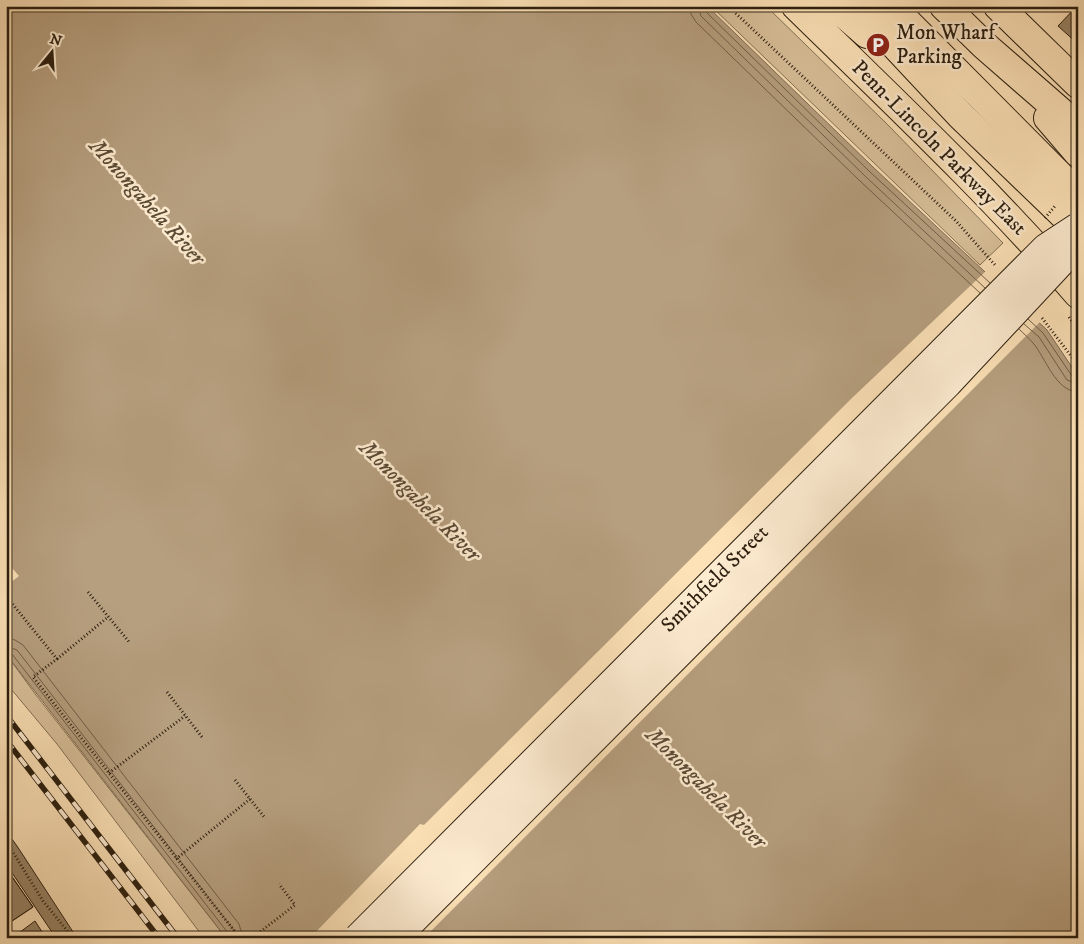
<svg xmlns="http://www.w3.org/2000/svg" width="1084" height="944" viewBox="0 0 1084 944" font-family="'IM FELL DW Pica',serif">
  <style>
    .green { fill: #d9c19b; stroke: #827055 }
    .water { fill: #b69f7f; stroke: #7e6b52 }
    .pier { fill: #fde2b8 }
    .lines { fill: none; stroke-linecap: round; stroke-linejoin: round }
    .shore { stroke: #705e47; stroke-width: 1 }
    .building { fill: #988467; stroke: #2b1e0f }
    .primary-casing { stroke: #2b1e0f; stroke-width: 30 }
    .highway-casing { stroke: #2b1e0f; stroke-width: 30 }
    .path { stroke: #2b1e0f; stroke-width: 3; stroke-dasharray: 1 2.5; stroke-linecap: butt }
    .primary { stroke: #fde2b8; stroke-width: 28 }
    .highway { stroke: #fde2b8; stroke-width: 28 }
    .rail-casing { stroke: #2b1e0f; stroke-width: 5.5 }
    .rail { stroke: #feecd1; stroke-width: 4; stroke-dasharray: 11; stroke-linecap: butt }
    .secondary-bridge-casing { stroke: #2b1e0f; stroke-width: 30; stroke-linecap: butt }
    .path-bridge { stroke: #2b1e0f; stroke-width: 3; stroke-dasharray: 1 2.5; stroke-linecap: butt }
    .secondary-bridge { stroke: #feecd1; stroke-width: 28 }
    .labels { text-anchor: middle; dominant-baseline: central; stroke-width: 5; stroke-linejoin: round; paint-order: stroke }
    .poi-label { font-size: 21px; fill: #2b1e0f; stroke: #feecd1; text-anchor: start }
    .street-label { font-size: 21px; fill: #2b1e0f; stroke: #feecd1 }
    .water-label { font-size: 22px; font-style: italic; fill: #5c4b36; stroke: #feecd1 }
  </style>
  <rect width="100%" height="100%" fill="#fde2b8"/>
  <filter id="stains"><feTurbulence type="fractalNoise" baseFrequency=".004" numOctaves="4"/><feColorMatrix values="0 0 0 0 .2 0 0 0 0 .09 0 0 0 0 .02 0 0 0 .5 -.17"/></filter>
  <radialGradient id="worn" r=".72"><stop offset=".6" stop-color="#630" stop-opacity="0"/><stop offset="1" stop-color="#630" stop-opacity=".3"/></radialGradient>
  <path class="green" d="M711,6H766L887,124L1003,243L980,265Z
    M6,654L36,695L226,938H204L57,744L6,683Z"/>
  <path class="water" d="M6,6H707L873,167L1047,330L1078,376V938H226L6,654Z"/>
  <path class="pier" d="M987,270L1041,321L424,938H310L420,824L424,825L852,398Z
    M6,561L19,576L6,586Z"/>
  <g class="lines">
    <path class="shore" d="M690,6L691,14L696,22L860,181L980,293
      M698,6L701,16L865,176L985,288
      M704,6L706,12L869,171L990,283
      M1028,319L1043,333L1072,376L1078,378
      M1024,324L1039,337L1067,380L1078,384
      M1019,329C1024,334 1029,338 1033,343C1046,358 1055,391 1078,392
      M6,638L15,640L23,645L239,924L243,938
      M6,646L17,650L233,929L236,938
      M6,652L12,654L228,933L229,938"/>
  </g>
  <path class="building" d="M1077,6H1078V44L1058,26Z
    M6,831L17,846L77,938H56L6,864Z
    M6,868L33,907L6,925Z
    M6,868L33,907L6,925Z
    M35,921L46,938H12Z"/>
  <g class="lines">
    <g class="primary-casing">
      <path id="primary" d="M891,6L1078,194
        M998,6L1078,84"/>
    </g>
    <g class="highway-casing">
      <path id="highway" d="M796,6C892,100 990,192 1078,294
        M835,6L867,34
        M858,6L961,116L1078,229
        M944,6L985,46L1078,127
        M1048,118L1078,153"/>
    </g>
    <path class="path" d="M728,6L956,221L995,265
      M1069,317L1078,330
      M1042,318L1078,365
      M88,592L130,643
      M6,596L57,659L33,677L240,938
      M57,659L108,617
      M167,692L202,737
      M109,773L185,716
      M235,780L265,818
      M6,841L43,901L73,938
      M176,859L250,799
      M252,938L295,905L279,884"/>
    <use href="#primary" class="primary"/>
    <use href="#highway" class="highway"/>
    <g class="rail-casing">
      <path id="rail" d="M6,715L178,938
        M6,740L159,938"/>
    </g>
    <use href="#rail" class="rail"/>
    <g class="secondary-bridge-casing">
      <path id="secondary-bridge" d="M358,938L1046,248L1078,227
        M395,938L948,383L1060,263L1078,240"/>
    </g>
    <path class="path-bridge" d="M1045,218L1055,206"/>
    <use href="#secondary-bridge" class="secondary-bridge"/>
  </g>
  <defs>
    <g id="parking-disc" transform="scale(1.25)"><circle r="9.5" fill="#8f2418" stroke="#feecd1"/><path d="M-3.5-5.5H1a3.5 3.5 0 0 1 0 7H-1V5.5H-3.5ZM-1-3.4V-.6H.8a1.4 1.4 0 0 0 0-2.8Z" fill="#fff"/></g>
  </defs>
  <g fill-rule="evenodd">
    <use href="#parking-disc" x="878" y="45"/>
  </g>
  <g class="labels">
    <g class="poi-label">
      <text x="896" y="33">Mon Wharf<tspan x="896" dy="24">Parking</tspan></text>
    </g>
    <g class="street-label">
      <text transform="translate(939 148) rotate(45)">Penn-Lincoln Parkway East</text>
      <text transform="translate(715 579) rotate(-45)">Smithfield Street</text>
    </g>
    <g class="water-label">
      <text transform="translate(147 202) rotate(48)">Monongahela River</text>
      <text transform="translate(420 501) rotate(45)">Monongahela River</text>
      <text transform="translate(706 788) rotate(45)">Monongahela River</text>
    </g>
  </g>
  <rect width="1084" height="944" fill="none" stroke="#fde2b8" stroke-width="25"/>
  <rect x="8" y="8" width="1069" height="929" fill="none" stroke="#2b1e0f" stroke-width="2.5"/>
  <rect x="12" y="12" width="1059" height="919" fill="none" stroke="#2b1e0f"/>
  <g transform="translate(52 52) rotate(18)" stroke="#feecd1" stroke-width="4" paint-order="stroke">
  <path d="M0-4L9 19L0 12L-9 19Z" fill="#2b1e0f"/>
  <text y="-8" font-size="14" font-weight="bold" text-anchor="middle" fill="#2b1e0f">N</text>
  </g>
  <rect width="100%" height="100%" filter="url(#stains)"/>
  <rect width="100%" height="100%" fill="url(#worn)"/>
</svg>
